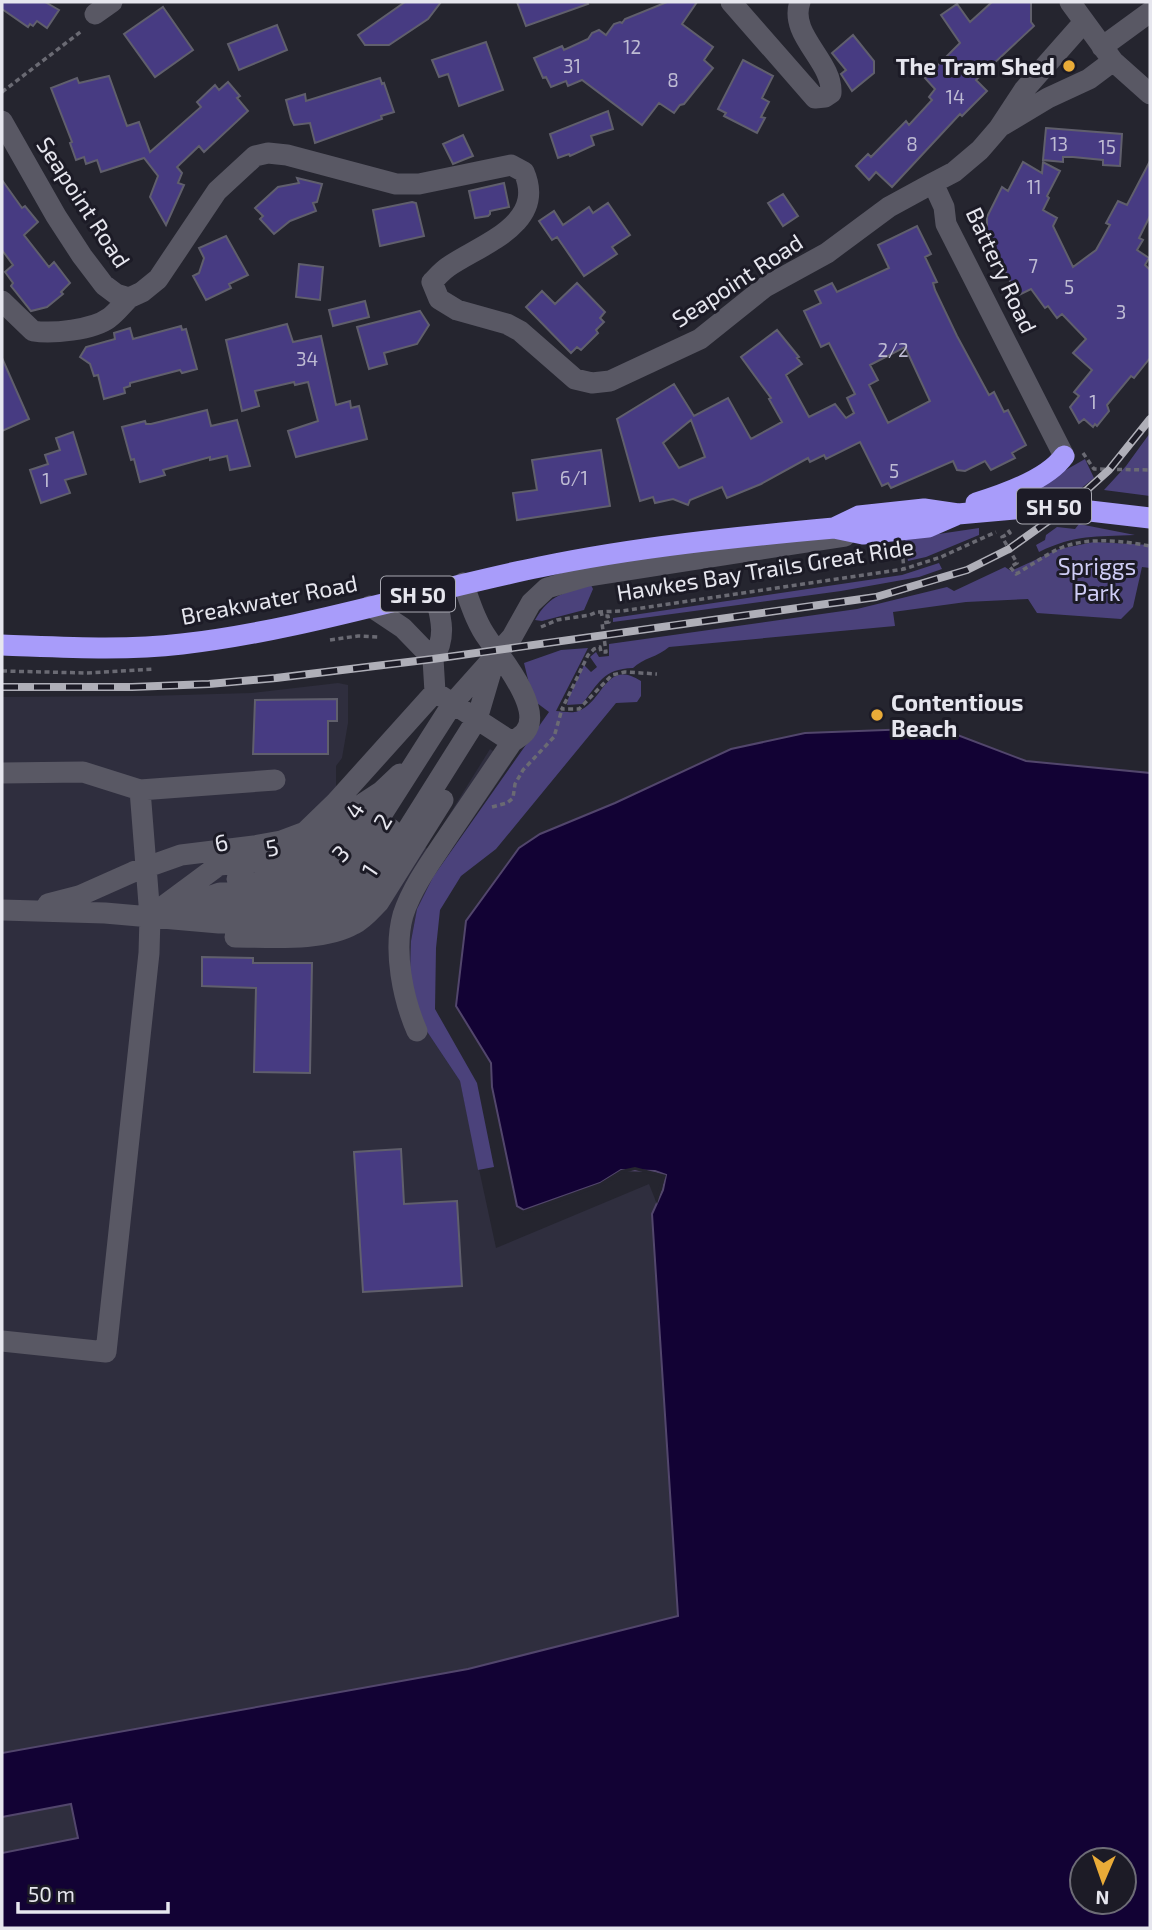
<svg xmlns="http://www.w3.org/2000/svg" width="1152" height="1930" viewBox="0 0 1152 1930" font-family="'Exo 2',sans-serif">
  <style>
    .built { fill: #2f2e3e }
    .green { fill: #4b427b }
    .water { fill: #120234; stroke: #52466c; stroke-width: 2; fill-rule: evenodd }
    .pier { fill: #25252f }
    .building { fill: #473b82; stroke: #605f6c; stroke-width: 2; fill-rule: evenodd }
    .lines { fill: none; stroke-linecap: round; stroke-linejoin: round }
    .path { stroke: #6a6a73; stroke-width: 3.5; stroke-dasharray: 5 3.5; stroke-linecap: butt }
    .minor { stroke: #595864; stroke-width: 21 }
    .highway { stroke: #a89cfa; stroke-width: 21 }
    .rail-casing { stroke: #afafb8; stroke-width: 8 }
    .rail { stroke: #1c1b26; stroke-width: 5; stroke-dasharray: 16; stroke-linecap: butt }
    .poi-dot { fill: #e9ab38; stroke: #1c1b26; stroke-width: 2.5 }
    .labels { text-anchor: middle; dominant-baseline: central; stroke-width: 6; stroke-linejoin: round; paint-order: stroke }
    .number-label { font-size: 19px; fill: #bebbd3 }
    .shield { fill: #1c1b26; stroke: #a9a9b2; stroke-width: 2 }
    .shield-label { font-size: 21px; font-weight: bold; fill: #e6e6ee }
    .poi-label { font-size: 23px; font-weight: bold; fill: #e6e6ee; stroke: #1c1b26; text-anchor: end }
    .street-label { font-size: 23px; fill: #e6e6ee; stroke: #1c1b26 }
    .park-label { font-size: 23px; fill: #cfcdf6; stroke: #1c1b26 }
  </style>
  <rect width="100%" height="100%" fill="#25252f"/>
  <path class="built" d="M338,683L348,685V723L342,758L336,766V793L428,849L490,749L511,763L433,877L417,909L411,941L420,1021L460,1081L496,1248L649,1184L657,1204L652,1214L678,1616L468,1669L2,1753V697L147,696L251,693Z
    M72,1804L78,1838L2,1853V1817Z"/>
  <path class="green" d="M1150,433V496L1104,490L1126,466Z
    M1085,459L1094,478L1079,490L1038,489L1036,487Z
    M1079,524L1135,535C1095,537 1076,534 1039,552L1036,545L1045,540L1046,535L1057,527L1075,529Z
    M979,528V535L926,557L908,561L905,539Z
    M1094,542L1150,545V568L1142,567L1133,607L1121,619L1037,613L1028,599L966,602L893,612L895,626L669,647C658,657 643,658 633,668C603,669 599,683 582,704L567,705L568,699L584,665L591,672L597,667L590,657L596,652L599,657L609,656V644L857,609L947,587L954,591L1005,567L1011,571L1059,549Z
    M939,563L942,569L919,577L841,591L613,622V618L902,575Z
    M591,585L593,589L584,610L542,621L535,620C550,594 564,593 591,585Z
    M588,648L556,711C562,711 572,714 578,711C604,702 605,658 641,681V696L637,702L616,703L496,849L461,876L440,910L436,948L435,1009L477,1083L494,1167L478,1170L460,1081L420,1021L410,974L411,941L417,909L433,877L549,712L533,700L524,663L561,650Z"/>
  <path class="water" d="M939,728L1026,761L1150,773V1928H2V1853L78,1838L71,1804L2,1817V1753L468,1669L678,1616L652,1214L663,1190L666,1175L655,1171L621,1170L600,1183L524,1210L517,1206L492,1087L491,1063L456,1006L466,921L519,848L540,834L615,803L731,749L805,733ZM1082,1860H1124V1902H1082Z"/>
  <path class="pier" d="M635,1167L666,1175L657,1204L655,1199L662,1177L635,1170L623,1173L601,1186L525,1214L519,1212L600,1183L621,1170Z"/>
  <path class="building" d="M2,2H45L59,10L47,28L37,21L33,26L30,24L28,27L2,9Z
    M405,2H441L428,19L389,45H365L358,35Z
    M517,2H587L588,4L526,26Z
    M667,2H697L682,24L713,47L704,60L713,68L684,104L680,105L674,113L659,103L642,125L582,80L568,86L566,81L551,87L546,77L543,78L534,58L562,46L564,50L588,39L592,33L599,30L606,35L614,24L620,22L622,23L625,19Z
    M992,2H1031V22L1034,26L976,80L987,91L962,116L960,114L892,187L876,172L869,180L856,166L868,154L871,157L906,121L909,125L932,100L929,97L935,89L925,78L960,43L941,15L957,4L970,22Z
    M163,7L193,50L155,77L124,34Z
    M277,25L287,50L239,70L228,44Z
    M853,35L874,61V73L852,91L841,74L846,70L832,53Z
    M486,42L503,90L459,106L448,74L439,77L432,60Z
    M743,60L773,76L762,98L769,102L761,117L765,118L757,133L724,116L726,113L718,109Z
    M109,76L127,126L139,122L150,152L201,107L197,102L215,85L219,90L228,82L240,96L237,98L248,111L204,152L199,146L177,167L182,173L178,183L184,185L166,225L150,197L158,176L144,158L101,172L97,160L86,164L84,157L76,160L70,143L72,142L51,88L77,78L79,83Z
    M380,78L382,84L384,83L394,112L381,116L382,119L315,143L310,123L294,125L291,119L286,100L305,94L306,101Z
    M608,111L613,129L591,136L594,145L570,156L569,154L558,158L550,134Z
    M1046,128L1122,134L1120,166L1103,165V160L1073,157H1063V162L1043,160Z
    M463,135L473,156L453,164L443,144Z
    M1150,161V216L1139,238L1143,240L1137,250L1149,258L1145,265L1150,270V358L1134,378L1131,376L1107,405L1109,411L1097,426L1095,424L1093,427L1084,419L1079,423L1070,407L1079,396L1074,392L1092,370L1073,353L1086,339L1062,314L1057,318L1048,306L1045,308L1031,289L1017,296L990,240H987V217L1002,187L1008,191L1023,162L1042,173L1043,162L1060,171L1047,196L1049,198L1043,210L1057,218L1053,226L1073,267L1096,250L1110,225L1106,223L1118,201L1127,205Z
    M297,178L322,184L317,202L313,203L316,211L290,221L274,234L260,219L263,216L255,208L278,187L299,183Z
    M2,180L22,208L25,206L38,222L24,235L49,267L54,262L70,283L61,292L63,294L47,307L31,311L11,286L13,283L5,272L13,265L2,250Z
    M504,183L509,207L490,211V214L488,216L475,218L469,191Z
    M783,194L798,216L783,226L768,203Z
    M412,202L416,203L424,236L380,246L373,210Z
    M608,203L630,235L612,247L617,254L584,276L557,237L552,240L539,221L554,211L563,225L589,207L593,213Z
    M917,226L931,254L925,257L937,282L933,283L935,290L957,336L989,395L994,392L1004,412L1008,410L1026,445L1012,453L1015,458L991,470L985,461L965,471L957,470L953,461L891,488L888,483L882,486L860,442L826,459L824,455L810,462L808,458L761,484L727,498L722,487L690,500L688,505L673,499L655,503L653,497L640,501L617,419L674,384L694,416L728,398L751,439L782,422L769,399L771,398L741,357L777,330L799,357L797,358L802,364L786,375L809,417L835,404L846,418L854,413L847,398L855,394L829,343L821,347L804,311L821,303L815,291L832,283L837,292L889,268L878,245ZM905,347L930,401L888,423L869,385L878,380L870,365ZM691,420L705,457L679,468L663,443Z
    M226,236L248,275L229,284L231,288L206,300L193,276L199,273L204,258L199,248Z
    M299,264L323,267L320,300L296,297Z
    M577,283L605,312L600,318L604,322L596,330L598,333L581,350L577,347L571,353L526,307L542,291L555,304Z
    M365,301L369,317L333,326L329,310Z
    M420,311L429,325L417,344L384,353L387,364L369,369L357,327Z
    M287,324L293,342L321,336L336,405L350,401L351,408L359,406L367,439L296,457L288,431L318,421L308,382L295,385L294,382L255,391L259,406L242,411L226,340Z
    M181,326L182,330L186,329L197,369L182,373L180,370L130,383V386L124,388L125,393L104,399L98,375L94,376L90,364L80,357L86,347L115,339L114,333L130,328L133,339Z
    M2,358L29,419L2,431Z
    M207,410L211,426L237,420L250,466L230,470L227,456L210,460V457L163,470L165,475L140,482L134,459L131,460L122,427L145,421L146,424H151Z
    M73,432L86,474L65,480L70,493L41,503L30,470L48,464L45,455L60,450L56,438Z
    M601,450L610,506L517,520L513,493L537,490L532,460Z
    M337,699V721H328V754H253L255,700Z
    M202,957L253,958V963H312L310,1073L254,1072L256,988L202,986Z
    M401,1149L404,1204L457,1201L462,1286L363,1292L354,1152Z"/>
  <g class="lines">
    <path class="path" d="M2,92L83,30
      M1083,453L1094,469L1150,470
      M1008,530L1010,533L1002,537L1017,563L1010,567L1016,574C1032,565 1046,554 1063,547C1089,537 1124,541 1150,546
      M902,550L904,569
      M601,611L602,616H608L609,622L602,623L606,652H601L600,647L594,649L588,655L562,709H579L612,675L625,672L657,674
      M541,627L557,620L590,615L597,612L622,611L904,569L941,557L996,532
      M330,640L358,636L378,637
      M2,671L87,673L154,669
      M492,807L507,803L513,798L515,784L523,770L554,737L562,709"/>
    <path class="minor" d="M731,2L815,98L825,97L831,93C833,61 788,35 800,2
      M1070,2L1113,61L1150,94
      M95,14L112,2
      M1102,47L1150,12
      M2,121L56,216L82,256L104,285L116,294L129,298L142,292L158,279L217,191L255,156L268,153L287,155L396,184H419L511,165L524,172C547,225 479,245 448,267C442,271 437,277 432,282L439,299L457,310L507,324L520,331L575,379L592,383L610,381L700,339L765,287L827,253L889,207L933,183
      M1003,125L1048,98L1089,79L1113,61
      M2,301L33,331C52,334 93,330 109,318C116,313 123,304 129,298
      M1064,456L946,224L944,207L933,183L954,172L980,150L999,128L1024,90L1084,22
      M370,606L403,628L433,659L435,692L512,742
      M433,659C448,636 440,615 434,590
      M2,773L83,772L140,790L275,780
      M237,879C274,877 315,869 344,843C355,833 364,817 373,804
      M48,904L79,896L133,872L181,855L254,846L281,841L305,832L336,802L435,692
      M165,905L219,865L268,861L294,853L319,840L350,812L382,791L400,774
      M2,910L105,913L219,923L299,920L321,917L338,911L354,901L382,870L477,719L495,658
      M199,911C243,905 311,913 347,884C366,870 378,849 391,829
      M150,917L220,893L276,891L316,881L349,860L361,847L453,703L512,637L531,603L547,588L588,576L845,536
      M235,937C270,937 323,942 354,924C364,919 371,910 379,902L443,800
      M417,1031C403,999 393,951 403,915C412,887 432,860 448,836C470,804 491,773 512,742C516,739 522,736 525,732C544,709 500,656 488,639C476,623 470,602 463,583
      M2,1341L106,1352L149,953L150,917L140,790"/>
    <path class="highway" d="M976,503C1002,495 1047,480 1064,456
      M834,528L859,516L924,509L958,514L1047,506L1150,518
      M2,645C61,647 123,651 182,644C303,630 421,591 540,567C636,547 736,537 834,528L863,534L928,527L958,514"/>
    <g class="rail-casing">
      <path id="rail" d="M2,687H132L209,684L276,678L433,659L876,597L967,570L1009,549L1068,507L1109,470L1150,419"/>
    </g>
    <use href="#rail" class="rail"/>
  </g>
  <g class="poi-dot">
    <circle cx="1069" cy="66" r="7"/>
    <circle cx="877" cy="715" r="7"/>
  </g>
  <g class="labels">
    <g class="number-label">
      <text x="632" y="46">12</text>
      <text x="572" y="65">31</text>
      <text x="673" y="79">8</text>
      <text x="955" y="96">14</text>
      <text x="912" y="143">8</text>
      <text x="1059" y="143">13</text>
      <text x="1107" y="146">15</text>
      <text x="1034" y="186">11</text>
      <text x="1033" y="265">7</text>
      <text x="1069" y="286">5</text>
      <text x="1121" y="311">3</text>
      <text x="893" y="349">2/2</text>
      <text x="307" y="358">34</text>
      <text x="1093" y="401">1</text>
      <text x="894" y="470">5</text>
      <text x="574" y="477">6/1</text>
      <text x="46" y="479">1</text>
    </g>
    <g class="shield">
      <rect x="1017" y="488.5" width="74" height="35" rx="5"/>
      <rect x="381" y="576.5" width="74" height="35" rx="5"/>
    </g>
    <g class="shield-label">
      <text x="1054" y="506">SH 50</text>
      <text x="418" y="594">SH 50</text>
    </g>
    <g class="poi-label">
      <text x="1055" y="66">The Tram Shed</text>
      <text x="891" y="702" text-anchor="start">Contentious<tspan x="891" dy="26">Beach</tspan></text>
    </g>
    <g class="street-label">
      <text transform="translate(84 202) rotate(57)">Seapoint Road</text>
      <text transform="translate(1002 270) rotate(65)">Battery Road</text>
      <text transform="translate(737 280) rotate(-33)">Seapoint Road</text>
      <text transform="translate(765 569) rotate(-9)">Hawkes Bay Trails Great Ride</text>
      <text transform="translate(269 599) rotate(-11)">Breakwater Road</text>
      <text transform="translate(354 810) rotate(-58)">4</text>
      <text transform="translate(382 821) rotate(-58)">2</text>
      <text transform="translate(221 842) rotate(-12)">6</text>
      <text transform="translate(272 847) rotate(-12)">5</text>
      <text transform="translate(340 853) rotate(-47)">3</text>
      <text transform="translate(369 870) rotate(-56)">1</text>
    </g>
    <g class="park-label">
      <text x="1097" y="566">Spriggs<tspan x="1097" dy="26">Park</tspan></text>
    </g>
  </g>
  <rect width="1152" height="1930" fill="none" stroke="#e6e6ee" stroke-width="7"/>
  <g transform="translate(1103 1881) rotate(182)"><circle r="33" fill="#1c1b26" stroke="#6d6c76" stroke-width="2"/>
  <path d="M0-5L12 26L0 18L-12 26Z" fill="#e9ab38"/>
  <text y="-10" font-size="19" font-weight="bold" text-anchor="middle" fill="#e6e6ee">N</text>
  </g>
  <path d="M18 1902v10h150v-10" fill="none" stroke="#e6e6ee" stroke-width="3.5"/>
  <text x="28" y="1902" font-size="21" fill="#e6e6ee" stroke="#1c1b26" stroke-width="5" paint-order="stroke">50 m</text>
</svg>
